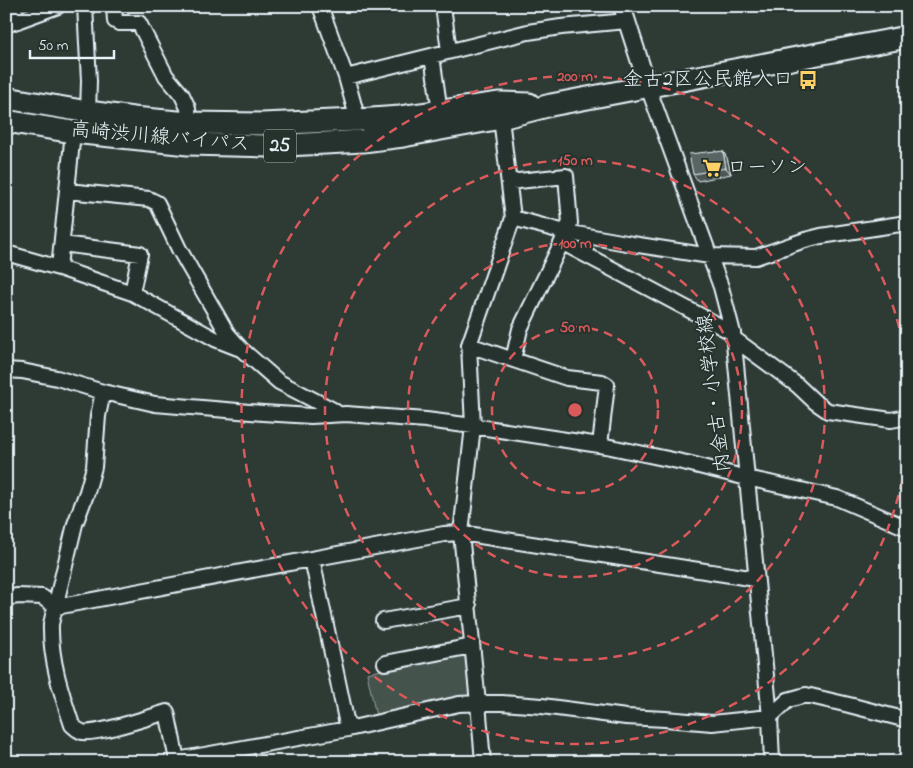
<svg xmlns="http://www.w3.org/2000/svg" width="913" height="768" viewBox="0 0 913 768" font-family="'Indie Flower','Klee One',sans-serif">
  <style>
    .green { fill: #45524e; stroke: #96a2a3 }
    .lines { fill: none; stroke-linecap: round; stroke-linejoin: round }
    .minor-casing { stroke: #e8f1f8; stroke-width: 18 }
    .tertiary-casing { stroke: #e8f1f8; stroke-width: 20 }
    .primary-casing { stroke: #e8f1f8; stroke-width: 25 }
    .minor { stroke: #26332d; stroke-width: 14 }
    .tertiary { stroke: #26332d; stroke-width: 16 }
    .primary { stroke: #26332d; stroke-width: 21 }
    .wall { fill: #4d5755; stroke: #e8f1f8 }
    .shaded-wall { fill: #3e4745; stroke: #e8f1f8 }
    .building { fill: #596563; stroke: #e8f1f8 }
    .ring { fill: none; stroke: #da5a5c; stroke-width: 2.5; stroke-dasharray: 9 6 }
    .labels { text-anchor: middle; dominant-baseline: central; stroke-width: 4; stroke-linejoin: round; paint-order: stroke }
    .shield { fill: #26332d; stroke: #aeb8bb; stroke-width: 1 }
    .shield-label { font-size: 19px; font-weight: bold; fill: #e8f1f8 }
    .poi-label { font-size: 20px; fill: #e8f1f8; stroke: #26332d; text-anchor: end }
    .street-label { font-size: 20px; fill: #e8f1f8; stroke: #26332d }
    .centre { fill: #da5a5c; stroke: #26332d; stroke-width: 2.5 }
    .ring-label { font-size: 15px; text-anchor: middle; font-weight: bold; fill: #da5a5c; stroke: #26332d; stroke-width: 4; stroke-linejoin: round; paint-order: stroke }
  </style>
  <rect width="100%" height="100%" fill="#2e3b35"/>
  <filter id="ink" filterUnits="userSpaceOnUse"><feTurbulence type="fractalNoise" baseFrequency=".02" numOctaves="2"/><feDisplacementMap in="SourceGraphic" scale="10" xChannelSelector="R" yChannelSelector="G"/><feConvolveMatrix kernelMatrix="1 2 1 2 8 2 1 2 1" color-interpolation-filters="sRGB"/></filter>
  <g filter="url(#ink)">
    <path class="green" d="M469,653L471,697L376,716L367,673Z"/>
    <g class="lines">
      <g class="minor-casing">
        <path id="minor" d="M13,6L18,21
          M85,6L89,81L88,112
          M114,6L115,21L119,23H139L166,76L182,95L188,108L189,123
          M320,6L346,77L358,120
          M443,6L449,51
          M6,25L58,6
          M432,56L440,112
          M346,77L528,32L561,27L627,21
          M648,87L721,287L733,333L770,717L772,762
          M509,182L566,176L570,223L565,232L562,242L569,246L733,333
          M67,191L149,199L157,203L179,249L227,333L241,349L279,382L333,410L338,414
          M513,218L565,232L632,244L710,256L756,257L805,240L821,236L907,223
          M62,244L140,254L132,293
          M6,253L59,268L132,293L215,339L238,348
          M59,268L73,132
          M733,338L797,385L815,402L828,411L891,420L907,417
          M469,345L567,378L602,382L607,385L600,445
          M513,360L520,329L562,242
          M6,370L22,371L57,378L103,392L155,404L263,413L311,416L346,414L426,420L473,426L606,446L687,463L747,478L837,498L907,528
          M103,392L98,416L94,467L87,492L75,524L51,624C50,659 61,692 72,725C75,728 77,730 82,732C96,735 150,717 167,712L177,760L348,729L459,704L478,703H502L542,706L626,717L665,719L712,723L770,717L788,700L806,695L849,705L907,720
          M312,559L348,729
          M6,598L18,596L42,597L56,607L444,534L461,533L756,579
          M383,621L469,606
          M385,663L472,646
          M483,762L478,703L461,533L473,426L469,345L513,218L501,118"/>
      </g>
      <g class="tertiary-casing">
        <path id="tertiary" d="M622,6L648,87"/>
      </g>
      <g class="primary-casing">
        <path id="primary" d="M6,98L88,112L133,118L189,123L262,124L358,120L400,117L500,103L529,104
          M6,121L73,132L188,144L268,146L363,141L403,136L501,118L551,105L907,37"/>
      </g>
      <use href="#minor" class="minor"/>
      <use href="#tertiary" class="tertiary"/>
      <use href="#primary" class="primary"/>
    </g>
    <path class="wall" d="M716,152L727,158L731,174L698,181L693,174Z"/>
    <path class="shaded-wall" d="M723,151L727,158L731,174L726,168Z"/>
    <path class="building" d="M716,151V152L723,151L726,168L693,174L689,154Z"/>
  </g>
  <g class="ring">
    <circle cx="575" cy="410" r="83"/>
    <circle cx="575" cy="410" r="167"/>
    <circle cx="575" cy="410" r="250"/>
    <path d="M907 451A334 334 0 1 1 907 369"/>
  </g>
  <defs>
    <g id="bus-bare" transform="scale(1.5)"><path d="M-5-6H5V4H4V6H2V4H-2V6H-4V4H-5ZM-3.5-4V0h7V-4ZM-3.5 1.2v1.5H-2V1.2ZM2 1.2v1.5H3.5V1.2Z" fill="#ffd166" stroke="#26332d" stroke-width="2.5" paint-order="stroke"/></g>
    <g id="supermarket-bare" transform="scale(1.5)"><path d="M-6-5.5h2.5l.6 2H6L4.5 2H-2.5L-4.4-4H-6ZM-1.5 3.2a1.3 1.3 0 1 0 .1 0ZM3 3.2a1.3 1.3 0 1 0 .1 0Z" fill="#ffd166" stroke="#26332d" stroke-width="2.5" paint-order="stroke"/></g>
  </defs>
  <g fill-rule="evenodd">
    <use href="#bus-bare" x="808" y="80"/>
    <use href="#supermarket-bare" x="712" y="168"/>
  </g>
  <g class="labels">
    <rect class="shield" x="264" y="129.5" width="32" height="33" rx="4"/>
    <g class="shield-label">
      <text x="280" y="146">25</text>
    </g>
    <g class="poi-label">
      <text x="793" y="80">金古2区公民館入口</text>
      <text x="727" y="168" text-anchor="start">ローソン</text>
    </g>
    <g class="street-label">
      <text transform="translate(160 138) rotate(5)">高崎渋川線バイパス</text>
      <text transform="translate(715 393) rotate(-97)">内金古・小学校線</text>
    </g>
  </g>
  <circle cx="575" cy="410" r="8" class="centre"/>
  <g class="ring-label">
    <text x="575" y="81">200 m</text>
    <text x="575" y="165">150 m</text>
    <text x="575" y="248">100 m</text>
    <text x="575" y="332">50 m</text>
  </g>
  <rect width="913" height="768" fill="none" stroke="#26332d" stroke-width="25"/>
  <rect x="12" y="12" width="888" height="743" fill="none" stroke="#e8f1f8" stroke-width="2" filter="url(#ink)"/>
  <path d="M30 50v8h84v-8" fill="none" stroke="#e8f1f8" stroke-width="2.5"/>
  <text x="38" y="50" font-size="15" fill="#e8f1f8" stroke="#26332d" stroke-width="4" paint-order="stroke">50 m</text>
</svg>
